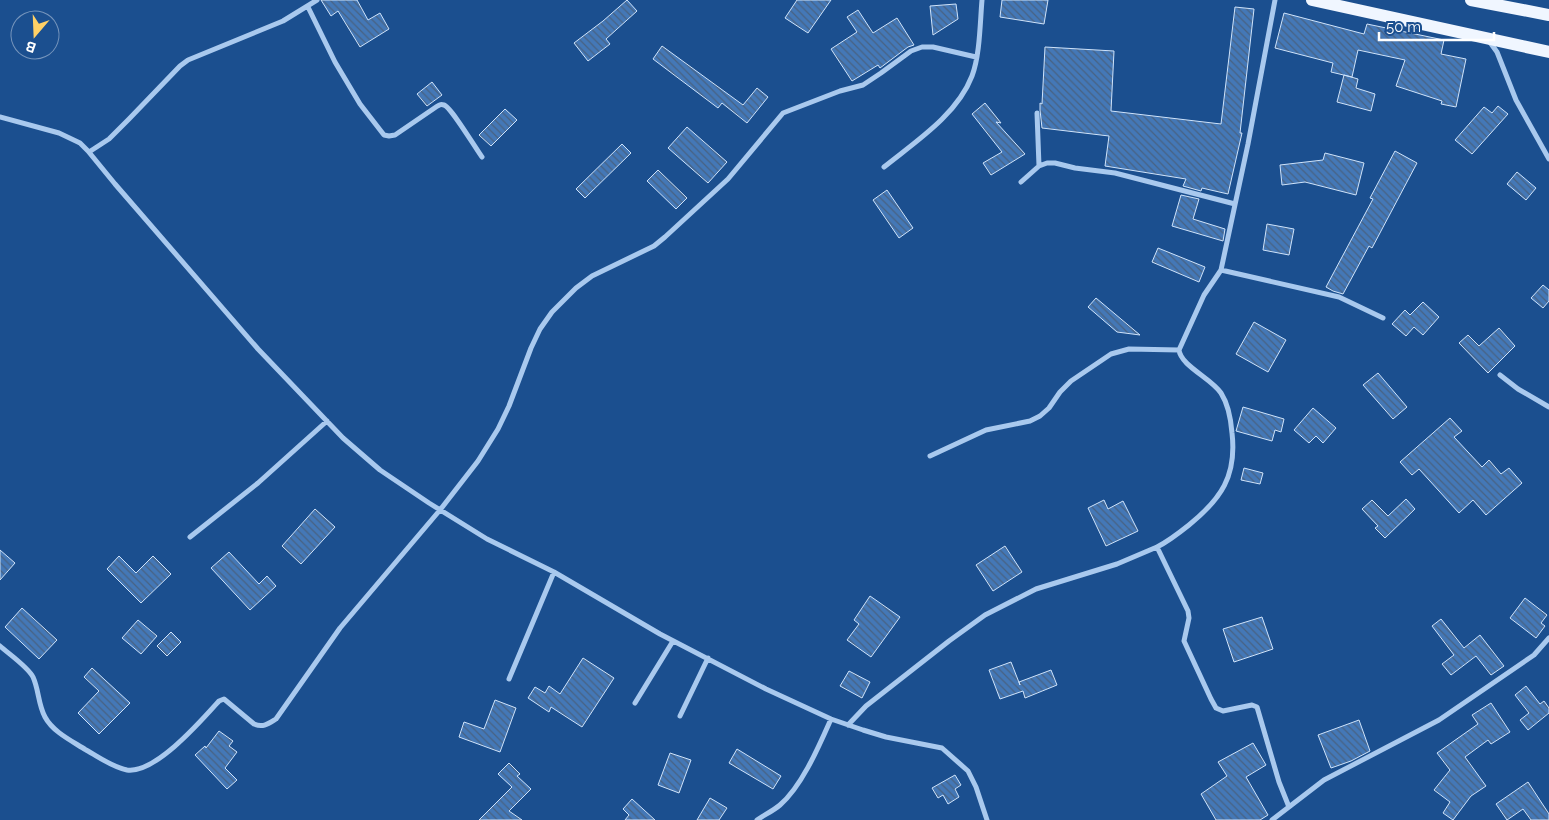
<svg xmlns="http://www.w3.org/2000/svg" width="1549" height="820" viewBox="0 0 1549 820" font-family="Raleway,sans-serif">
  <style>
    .building { fill: url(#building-back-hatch); stroke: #cfe3fa }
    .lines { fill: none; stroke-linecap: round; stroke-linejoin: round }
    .minor { stroke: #a9c9ee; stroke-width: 5 }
    .primary { stroke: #f0f6ff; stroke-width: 12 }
  </style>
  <defs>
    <pattern id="building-back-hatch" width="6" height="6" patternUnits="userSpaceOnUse" patternTransform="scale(1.25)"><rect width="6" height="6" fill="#4478b7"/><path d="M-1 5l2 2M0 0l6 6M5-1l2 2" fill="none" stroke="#486282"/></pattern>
  </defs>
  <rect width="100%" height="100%" fill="#1b4f8f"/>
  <path class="building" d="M321,0H357L368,20L380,13L389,29L360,47L338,11L331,16Z
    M627,0L637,11L606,39L610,44L588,61L574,43L603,21Z
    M797,0H831L808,33L785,18Z
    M1002,0H1048L1044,24L1000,17Z
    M956,4L958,19L933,35L930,6Z
    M1235,7L1254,9L1240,133H1242L1228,194L1202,188L1201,191L1183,186L1186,179L1105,166L1109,136L1042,128L1040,110V103L1042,104L1045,47L1114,51L1111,111L1221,124Z
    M858,10L873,33L897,18L914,45L908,47L880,68L878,65L852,81L831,49L857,32L847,17Z
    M1284,13L1364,34L1367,24L1444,40L1441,54L1466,59L1456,107L1441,104L1442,101L1396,86L1405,60L1358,50L1352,77L1331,72L1333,63L1275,48Z
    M662,46L743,105L757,88L768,97L747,123L722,103L718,108L653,59Z
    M1344,75L1358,79L1356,88L1375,94L1371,111L1337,102Z
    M432,82L442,95L427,106L417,94Z
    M985,103L1001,123L996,122L1025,154L991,175L983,163L1002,152L972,114Z
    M1498,106L1508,114L1472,154L1455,140L1484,107L1492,113Z
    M505,109L517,120L491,146L479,135Z
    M687,127L727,162L708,183L668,148Z
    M622,144L631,153L585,198L576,189Z
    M1395,151L1417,163L1372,248L1369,246L1343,294L1333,291L1326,287L1373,199L1370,198Z
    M1325,153L1364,163L1356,195L1305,182L1282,185L1280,165L1323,160Z
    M658,170L687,198L676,209L647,181Z
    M1517,172L1536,188L1526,200L1507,184Z
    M887,190L913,228L899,238L873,200Z
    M1181,195L1199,199L1193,219L1225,229L1223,241L1172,226Z
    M1267,224L1294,229L1289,255L1263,250Z
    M1158,248L1205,267L1199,282L1152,262Z
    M1543,285L1549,290V301L1543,308L1531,298Z
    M1096,298L1140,335L1117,332L1088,307Z
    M1423,302L1439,317L1423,335L1414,327L1406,336L1392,324L1405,310L1410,315Z
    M1254,322L1286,340L1268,372L1236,354Z
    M1499,328L1515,346L1488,373L1459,343L1468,335L1479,346Z
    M1378,373L1407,407L1393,419L1363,385Z
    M1243,407L1284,419L1281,432L1275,430L1272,441L1236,431Z
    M1313,408L1336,428L1323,443L1316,436L1309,443L1294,430Z
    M1450,418L1462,431L1454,437L1482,467L1489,460L1501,474L1509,468L1522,483L1486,515L1473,500L1459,513L1419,469L1412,475L1400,462Z
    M1244,468L1263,473L1260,484L1241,480Z
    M1406,499L1415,509L1385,538L1375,528L1378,526L1362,509L1372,500L1388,516Z
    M1104,500L1108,509L1123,501L1138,531L1106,546L1088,508Z
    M315,509L335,527L301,564L282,546Z
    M1005,546L1022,572L993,591L976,565Z
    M0,550L15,563L0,580Z
    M229,552L259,584L267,576L276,586L250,610L211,568Z
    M119,556L136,573L153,556L171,574L141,603L107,569Z
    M870,596L900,617L871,657L847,640L859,624L854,620Z
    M1525,598L1547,615L1541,623L1545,626L1536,638L1510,618Z
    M22,608L57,640L39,659L5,627Z
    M1262,617L1273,649L1234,662L1223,629Z
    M1441,619L1464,648L1480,635L1504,666L1491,675L1476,656L1451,675L1442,664L1454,655L1432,626Z
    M138,620L157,636L141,654L122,638Z
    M171,632L181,642L167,656L157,646Z
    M583,658L614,678L582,727L551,707L549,712L528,698L535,687L545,693L549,686L560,694Z
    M1011,662L1020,685L1019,682L1051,670L1057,685L1025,698L1023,691L1000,699L989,670Z
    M92,668L130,703L99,734L78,713L99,691L84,677Z
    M849,671L870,682L862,698L840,686Z
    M1526,686L1540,704L1544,701L1549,708V713L1528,730L1520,720L1529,713L1515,695Z
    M495,700L516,708L500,752L459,737L464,722L484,729Z
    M1491,703L1510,732L1491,744L1488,740L1465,757L1486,786L1471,796L1453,820L1443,813L1450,802L1434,790L1450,770L1437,753L1478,724L1472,715Z
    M1359,720L1370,751L1351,761L1331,768L1318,735Z
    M219,731L233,741L229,746L237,752L225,768L237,780L227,789L195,755L205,746L206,748Z
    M1253,743L1266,765L1246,777L1268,815L1260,820H1216L1201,794L1227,776L1218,762Z
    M737,749L781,776L773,789L729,763Z
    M670,753L691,760L679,793L658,785Z
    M509,763L520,774L517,776L531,789L509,811L522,820H479L512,787L498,774Z
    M955,775L961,785L955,789L959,797L948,804L943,795L938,798L932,788Z
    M1528,782L1549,814V820H1531L1523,809L1507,820L1496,804Z
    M710,798L727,808L719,820H697Z
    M632,799L655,820H625L629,815L623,809Z"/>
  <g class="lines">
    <path class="minor" d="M1275,0L1248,144L1221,270L1204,295L1179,350C1181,366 1211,378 1221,393C1228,404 1231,420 1232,433C1237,476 1221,499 1189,525C1179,533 1169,541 1157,547L1188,611L1189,618L1184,641L1211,699L1216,708L1223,711L1252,705L1257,707L1279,782L1289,807
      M308,7L335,62L360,104L384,135L389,136L395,135L436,107C439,105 440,104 444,105C451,107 476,149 482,157
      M1489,41L1497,52L1516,100L1549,159
      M1037,113L1039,166
      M0,117L59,133L80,143L88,151L115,184L258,349L343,438L380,470L429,503L487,539L554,572L660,634L766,689L831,719L863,730L886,737L942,748L968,771L976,787L987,820
      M89,152L109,139L129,119L180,66L188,60L283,21L317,0
      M884,167C915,142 957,115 972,76C980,55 980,23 982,0
      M1021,182L1039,166L1047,163H1055L1075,168L1115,173L1235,204
      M1221,270L1339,297L1383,318
      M1500,375L1518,389L1549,407
      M930,456L986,430L1030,421L1040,416L1049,408L1060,392L1071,381L1111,354L1129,349L1179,350
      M190,537L258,483L327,421
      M0,646C9,654 28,667 33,677C39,690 38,704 45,717C53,732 72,741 86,750C99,757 112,767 127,770C155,774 201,721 219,701L224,699L254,724C263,728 268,724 276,719L340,628L440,510L478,461L498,429L509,406L531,348L540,329L552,312L576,288L592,276L654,246L665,237L728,179L783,113L840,91L863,85L881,73L911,51L922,47H933L976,57
      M509,679L554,572
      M635,703L673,641
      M680,716L708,658
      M848,725L866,706L949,641L985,615L1036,589L1117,564L1157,547
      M757,820C764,815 773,811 780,805C802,786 819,746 831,719
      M1272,820L1324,780L1439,720L1534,655L1549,638"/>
    <path class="primary" d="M1312,0L1549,52
      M1471,0L1549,15"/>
  </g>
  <g transform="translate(35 35) rotate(199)"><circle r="24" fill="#1b4f8f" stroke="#7695bc"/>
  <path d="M0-4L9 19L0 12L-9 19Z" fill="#ffd166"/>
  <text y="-8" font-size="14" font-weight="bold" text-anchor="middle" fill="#ffffff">B</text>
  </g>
  <path d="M1379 32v8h115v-8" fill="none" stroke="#ffffff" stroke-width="2.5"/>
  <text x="1386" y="32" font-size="15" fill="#ffffff" stroke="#1b4f8f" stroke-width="4" paint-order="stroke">50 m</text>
</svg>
